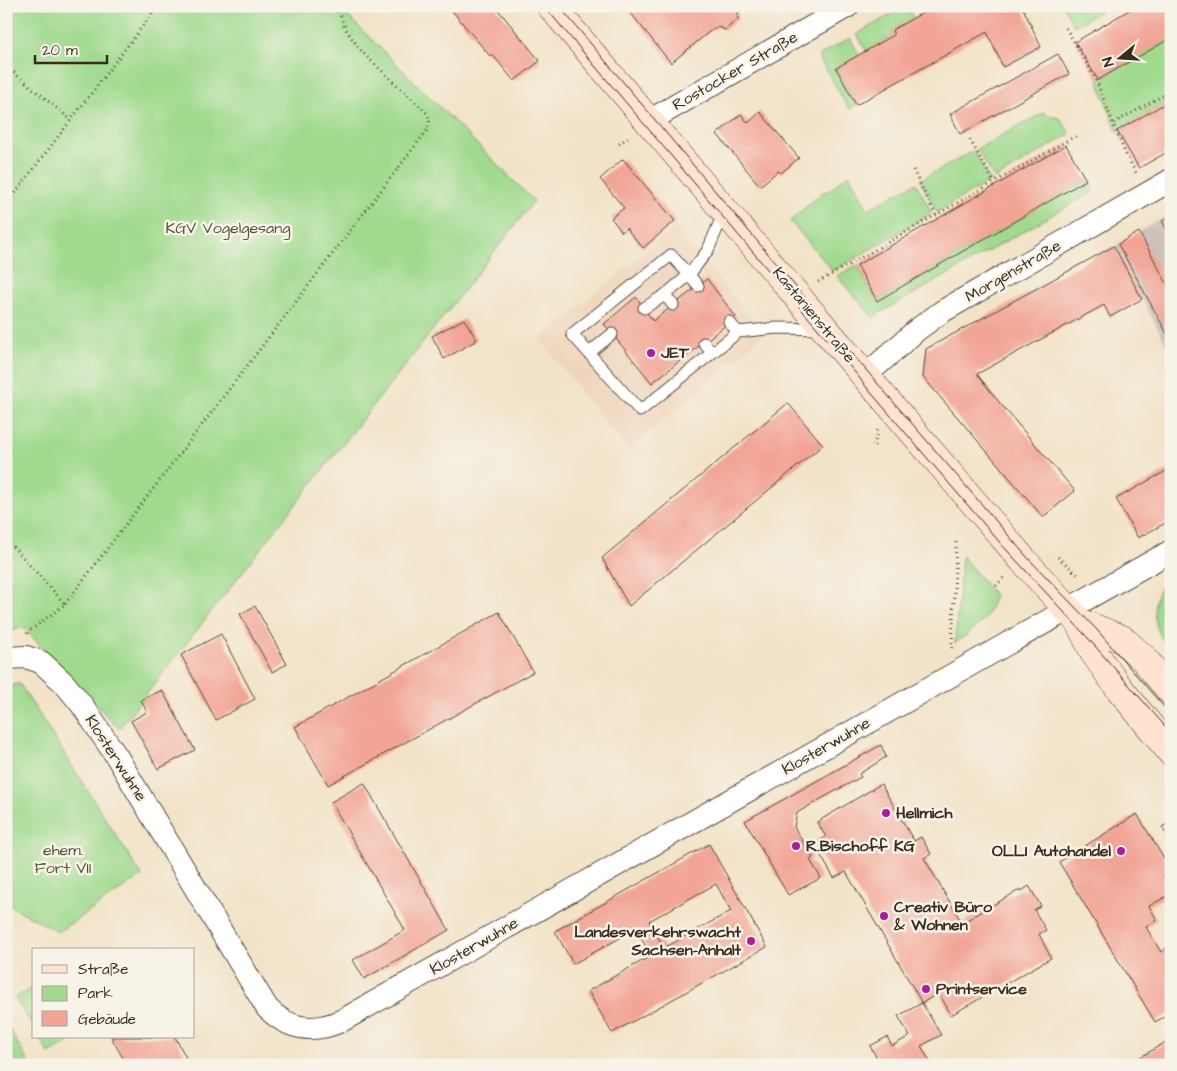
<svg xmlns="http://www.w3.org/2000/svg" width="1177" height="1071" viewBox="0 0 1177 1071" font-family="'Architects Daughter',sans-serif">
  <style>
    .built { fill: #f0d5bc }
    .industrial { fill: #cec1b9 }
    .green { fill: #9fda8d; stroke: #6d8256 }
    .building { fill: #f2a595; fill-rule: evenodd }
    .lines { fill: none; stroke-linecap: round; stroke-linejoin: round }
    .service-casing { stroke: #564638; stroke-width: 13 }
    .minor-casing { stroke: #564638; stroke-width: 24 }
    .secondary-casing { stroke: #564638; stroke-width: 29 }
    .path { stroke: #564638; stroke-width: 3; stroke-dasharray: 1 4; stroke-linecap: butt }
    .service { stroke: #fff; stroke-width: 11 }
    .minor { stroke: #fff; stroke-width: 22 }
    .secondary { stroke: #fee3d1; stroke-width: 28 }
    .tram { stroke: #3b2a1e; stroke-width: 1 }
    .poi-dot { fill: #b5179e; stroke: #f7f3e8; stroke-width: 2 }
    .labels { text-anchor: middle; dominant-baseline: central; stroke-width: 5; stroke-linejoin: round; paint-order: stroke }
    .street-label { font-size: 16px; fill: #3b2a1e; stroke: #f7f3e8 }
    .park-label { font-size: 16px; fill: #54563a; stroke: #f7f3e8 }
    .poi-label { font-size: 16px; font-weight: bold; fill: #3b2a1e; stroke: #f7f3e8; text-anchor: start }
  </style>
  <rect width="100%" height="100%" fill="#f7f3e8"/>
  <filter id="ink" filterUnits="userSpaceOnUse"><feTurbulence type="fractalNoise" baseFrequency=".02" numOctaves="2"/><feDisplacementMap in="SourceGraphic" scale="10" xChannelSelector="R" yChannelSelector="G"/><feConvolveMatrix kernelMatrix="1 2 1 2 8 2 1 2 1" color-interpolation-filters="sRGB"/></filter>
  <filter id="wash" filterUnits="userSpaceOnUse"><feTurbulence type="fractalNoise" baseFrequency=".0096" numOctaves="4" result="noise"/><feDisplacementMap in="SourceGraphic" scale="20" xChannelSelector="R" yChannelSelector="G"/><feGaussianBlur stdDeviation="1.12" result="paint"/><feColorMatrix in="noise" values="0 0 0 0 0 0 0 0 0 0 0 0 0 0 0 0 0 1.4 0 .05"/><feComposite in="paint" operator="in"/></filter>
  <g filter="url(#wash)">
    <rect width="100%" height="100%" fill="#f2e3c8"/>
    <path class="built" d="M675,227L764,334L628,450L540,340Z"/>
    <path class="industrial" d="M1171,213V354L1115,246Z"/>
    <path class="green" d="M6,6H345L344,12L534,201L119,729L23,627L6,634Z
      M906,6H907L914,18L892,30L894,35L866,51L857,34Z
      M1063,6H1109L1074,26Z
      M850,38L859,55L836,69L856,105L849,109L818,56Z
      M1171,38V100L1117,131L1098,80Z
      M1043,113L1061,119L1070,134L995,179L977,149Z
      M974,151L990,181L937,212L920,180Z
      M849,174L868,209L916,183L932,213L833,271L790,221L824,191L827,192Z
      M1086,180L1094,191L873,317L837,276L857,265L877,301Z
      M962,556L995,596L986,618L968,634L955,643Z
      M1171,579V650C1167,645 1162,639 1159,633C1151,615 1152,589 1171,579Z
      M19,683L142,876L58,932L6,903V689Z
      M34,987V1028L15,998Z
      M6,1023L30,1065H6Z
      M39,1037H77L49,1054Z"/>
    <g id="blocks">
      <path class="building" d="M448,6H495L540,61L514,81L492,54L490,56Z
        M625,6H744L738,11V19L725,30L718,27L709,32L671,63Z
        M935,6H1022L1041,47L1003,67L987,32L856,105L836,68L894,35L892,30Z
        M1136,6H1171V38L1098,80L1075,42Z
        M1058,54L1069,74L960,134L950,114Z
        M1171,100V150L1139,168L1117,131Z
        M760,112L799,158L781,173L778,171L760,186L717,134L741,114L748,123Z
        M1066,145L1086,180L877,301L857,265Z
        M623,159L675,221L643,248L626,228L622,232L611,218L624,208L600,179Z
        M1171,216V237L1162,221Z
        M1139,232L1171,291V341L1118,244Z
        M1114,246L1142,299L1110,317L1104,305L977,374L999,402L1075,491L1043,517L923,377L926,349Z
        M707,279L736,317L652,383L604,324L636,297L653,321Z
        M464,319L477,340L444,359L432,336Z
        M788,403L823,445L629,606L602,558Z
        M1171,468V520L1138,538L1116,499Z
        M255,606L287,664L272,672L240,614Z
        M499,612L533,672L328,785L295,727Z
        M221,634L255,699L216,720L181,655Z
        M162,690L195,750L158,769L131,721L147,712L141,700Z
        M881,745L886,757L859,774L861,777L819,800L797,813L794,827L813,858L810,860L821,878L788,895L745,821Z
        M364,783L449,930L364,979L353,960L405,930L331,802Z
        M881,784L914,841L921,837L931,854L924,858L962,923L1021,889L1022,891L1029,886L1041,906L1034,910L1046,930L1039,934L1051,958L951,1015L939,993L922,1003L846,872L834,878L814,844L826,837L817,822Z
        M1137,814L1169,867L1164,876L1171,888V894L1149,906L1157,920L1146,927L1161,952L1171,946V1013L1155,1022L1059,862Z
        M1171,822V842L1162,827Z
        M709,844L767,947L612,1033L588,991L651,956L636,929L573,964L555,931ZM716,884L731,911L664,948L649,921Z
        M922,1003L941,1035L921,1046L932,1065H881L870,1046L887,1037L892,1046L910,1036L898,1016Z
        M111,1037H175L190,1065H127Z
        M1171,1039V1065H1143L1139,1058Z"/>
    </g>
  </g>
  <g filter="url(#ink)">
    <use href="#blocks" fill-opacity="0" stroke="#564638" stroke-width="1"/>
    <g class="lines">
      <g class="service-casing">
        <path id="service" d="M698,286L689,275L708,250L724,212
          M673,305L665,295L689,275L671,255L572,334L640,411L738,332
          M644,308L665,295
          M729,322L738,332L777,328L821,329
          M704,343L712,353
          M589,353L612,334"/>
      </g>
      <g class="minor-casing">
        <path id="minor" d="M649,121L848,6
          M865,376L918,329L943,311L1171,180
          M6,658L26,657L41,662L52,672L64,683L82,705L117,757L267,1008C290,1031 315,1033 343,1020L1171,551"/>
      </g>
      <g class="secondary-casing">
        <path id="secondary" d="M551,6L825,329L1023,560L1079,622L1095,654L1119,688L1171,752
          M1079,622L1122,639L1143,658L1171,691"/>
      </g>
      <path class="path" d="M1066,28L1096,80L1125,153L1136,173
        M6,66L71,120
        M1114,123L1171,91
        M970,140L994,182
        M619,144L629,137
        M913,170L936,215
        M6,205L158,6
        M818,282L1079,134
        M874,446L878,429
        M6,539L65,604L28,632L27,634
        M1058,557L1079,576
        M996,586L1004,577
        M65,604L428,129C430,123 430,119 427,113L365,55L358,47L345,28L337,6
        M952,648L956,542"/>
      <use href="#service" class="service"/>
      <use href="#minor" class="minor"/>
      <use href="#secondary" class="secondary"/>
      <path class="tram" d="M544,6L858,376L867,388L1002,545L1087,637L1171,733
        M559,6L866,370L1027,557L1097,630L1171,715"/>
    </g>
  </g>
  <g class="poi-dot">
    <circle cx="651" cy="353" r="5"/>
    <circle cx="886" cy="813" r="5"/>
    <circle cx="796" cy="846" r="5"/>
    <circle cx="1121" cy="851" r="5"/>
    <circle cx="884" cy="916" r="5"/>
    <circle cx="751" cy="941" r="5"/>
    <circle cx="926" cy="989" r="5"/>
  </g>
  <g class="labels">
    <g class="street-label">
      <text transform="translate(735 71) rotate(-30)">Rostocker Straße</text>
      <text transform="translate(1013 271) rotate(-30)">Morgenstraße</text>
      <text transform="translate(814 315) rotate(50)">Kastanienstraße</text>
      <text transform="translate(826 746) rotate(-30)">Klosterwuhne</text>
      <text transform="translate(116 758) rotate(57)">Klosterwuhne</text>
      <text transform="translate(474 946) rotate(-30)">Klosterwuhne</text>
    </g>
    <g class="park-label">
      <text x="228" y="228">KGV Vogelgesang</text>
      <text x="63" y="850">ehem.<tspan x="63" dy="18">Fort VII</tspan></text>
    </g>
    <g class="poi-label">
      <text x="661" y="353">JET</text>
      <text x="896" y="813">Hellmich</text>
      <text x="806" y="846">R.Bischoff KG</text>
      <text x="1111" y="851" text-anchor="end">OLLI Autohandel</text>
      <text x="894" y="907">Creativ Büro<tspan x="894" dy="18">&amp; Wohnen</tspan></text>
      <text x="741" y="932" text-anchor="end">Landesverkehrswacht<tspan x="741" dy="18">Sachsen-Anhalt</tspan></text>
      <text x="936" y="989">Printservice</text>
    </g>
  </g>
  <rect width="1177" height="1071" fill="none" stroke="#f7f3e8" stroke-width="25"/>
  <rect x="32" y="948" width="162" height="90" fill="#f7f3e8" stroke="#aca397"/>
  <rect x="42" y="965" width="25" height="8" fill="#fee3d1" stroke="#aca397"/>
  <text x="78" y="974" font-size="15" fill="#3b2a1e">Straße</text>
  <rect x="42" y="986" width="25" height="15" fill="#9fda8d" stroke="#aca397"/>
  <text x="78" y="998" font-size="15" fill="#3b2a1e">Park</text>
  <rect x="42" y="1011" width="25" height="15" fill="#f2a595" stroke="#aca397"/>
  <text x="78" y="1024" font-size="15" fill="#3b2a1e">Gebäude</text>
  <g transform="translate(1120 58) rotate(252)" stroke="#f7f3e8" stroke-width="4" paint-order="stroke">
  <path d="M0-4L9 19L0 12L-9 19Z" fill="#3b2a1e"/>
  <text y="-8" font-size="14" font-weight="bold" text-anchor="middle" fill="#3b2a1e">N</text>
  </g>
  <path d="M35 55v8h72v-8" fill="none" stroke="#3b2a1e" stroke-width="2.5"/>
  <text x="42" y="55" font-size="15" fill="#3b2a1e" stroke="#f7f3e8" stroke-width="4" paint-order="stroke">20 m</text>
</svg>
